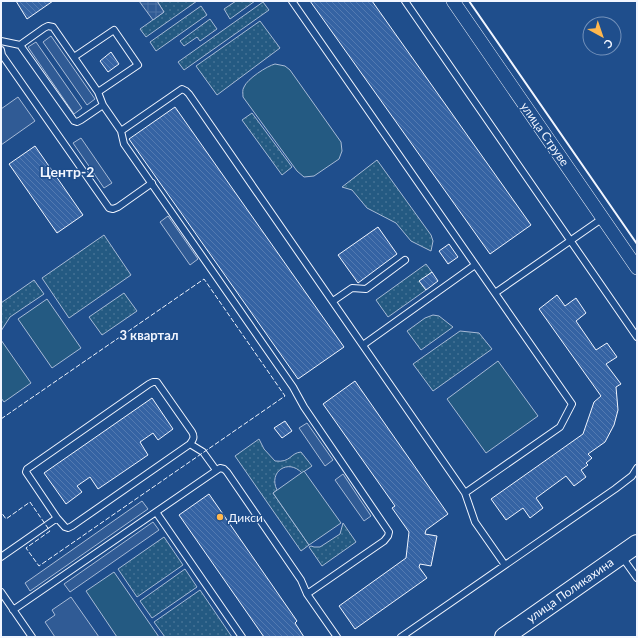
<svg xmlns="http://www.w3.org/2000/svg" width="638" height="638" viewBox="0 0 638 638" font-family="Lato,sans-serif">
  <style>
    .park { fill: url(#park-dots); stroke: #a8bbd7 }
    .garden { fill: #245a82; stroke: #a8bbd7 }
    .parking { fill: #305b95; stroke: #a8bbd7 }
    .plaza { fill: url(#plaza-grid); stroke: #a8bbd7 }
    .building { fill: url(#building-back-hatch); stroke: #f2f6ff }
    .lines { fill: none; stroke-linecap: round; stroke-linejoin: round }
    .lane-casing { stroke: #f2f6ff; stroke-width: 8 }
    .street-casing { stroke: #f2f6ff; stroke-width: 14 }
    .secondary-casing { stroke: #f2f6ff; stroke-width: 20 }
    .lane { stroke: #1f4e8c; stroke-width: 6 }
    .street { stroke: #1f4e8c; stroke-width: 13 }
    .secondary { stroke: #1f4e8c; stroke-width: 18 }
    .fence { stroke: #f2f6ff; stroke-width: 1; stroke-dasharray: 5 2; stroke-linecap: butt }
    .wall { stroke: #f2f6ff; stroke-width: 2 }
    .poi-dot { fill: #ffb74d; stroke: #1f4e8c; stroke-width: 1.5 }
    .labels { text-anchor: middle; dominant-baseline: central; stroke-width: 3; stroke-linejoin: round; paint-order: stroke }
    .street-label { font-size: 12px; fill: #f2f6ff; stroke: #1f4e8c }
    .poi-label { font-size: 12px; fill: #f2f6ff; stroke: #1f4e8c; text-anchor: start }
    .neighbourhood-label { font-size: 13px; font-weight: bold; fill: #f2f6ff; stroke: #1f4e8c }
    .quarter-label { font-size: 14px; font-weight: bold; fill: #f2f6ff; stroke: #1f4e8c }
  </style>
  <defs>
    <pattern id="park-dots" width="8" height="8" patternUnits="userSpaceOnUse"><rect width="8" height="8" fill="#245a82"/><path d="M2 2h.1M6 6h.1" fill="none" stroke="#447295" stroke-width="1.8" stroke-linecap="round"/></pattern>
    <pattern id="plaza-grid" width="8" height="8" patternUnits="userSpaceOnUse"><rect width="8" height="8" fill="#305b95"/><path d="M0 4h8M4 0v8" fill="none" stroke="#4e73a5"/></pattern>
    <pattern id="building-back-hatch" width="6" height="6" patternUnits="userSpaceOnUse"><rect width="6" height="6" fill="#3563a3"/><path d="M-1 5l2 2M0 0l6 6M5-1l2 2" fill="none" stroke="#537ab1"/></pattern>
  </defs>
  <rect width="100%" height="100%" fill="#1f4e8c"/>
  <path class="park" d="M157,1H197L146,37L140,29L164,12Z
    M236,1H255L230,19L224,9Z
    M263,2L269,10L184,70L178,62Z
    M201,6L207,15L156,51L150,42Z
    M210,19L217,29L200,41L197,37L184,46L180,41Z
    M260,21L280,48L217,95L196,66Z
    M252,113L292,167L282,175L242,120Z
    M377,160L431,235L433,241L431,251L411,241L396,223L367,208L352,190L342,187Z
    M104,235L131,275L69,318L42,278Z
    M426,264L432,272L420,281L426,290L388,317L376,300Z
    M34,280L44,294L10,317L1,331V303Z
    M124,293L137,311L102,335L89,317Z
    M433,315L439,316L453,327L421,350L407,331L425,318Z
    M460,331L479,333L492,349L433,391L413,364Z
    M259,439L264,449L275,461C291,463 290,453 301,452L312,466L302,473C288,458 268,472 277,490L273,493L309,545L301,551L235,456Z
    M343,523L356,542L322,566L309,547L311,546L314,547H320L340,534Z
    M164,537L183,565L137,597L118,569Z
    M185,569L197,587L152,618L140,601Z
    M200,590L232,637H165L154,622Z"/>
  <path class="garden" d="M275,64L285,66L290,70L341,142L342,151L339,159L314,176L304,177L297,171L243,97C243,93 242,90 244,87C247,79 267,66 275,64Z
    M47,299L81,348L52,368L18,319Z
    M1,340L31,383L4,402L1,398Z
    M498,361L538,416L486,453L447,399Z
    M304,471L341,523L309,545L273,493Z
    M114,572L159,637H117L86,591Z"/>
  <path class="parking" d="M51,36L95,99L87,105L43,42Z
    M36,42L82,108L74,114L28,47Z
    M18,97L35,121L1,145V109Z
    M81,138L112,183L104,188L73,143Z
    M168,216L198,259L190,265L160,222Z
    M307,423L333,460L325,466L299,428Z
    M343,474L371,516L364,521L335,480Z
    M142,501L148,509L30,591L25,583Z
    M153,522L159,530L70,592L64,584Z
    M71,597L99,637H55L45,622L55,615L52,610Z"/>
  <path class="plaza" d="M139,1H157L164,12L153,20Z"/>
  <path class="building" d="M16,1H53L27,19Z
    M310,1H372L531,225L490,254Z
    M111,52L119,64L108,72L100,61Z
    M175,107L344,347L298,379L129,139Z
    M35,146L83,215L57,233L9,164Z
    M378,227L397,254L358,283L338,255Z
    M449,244L458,257L448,264L439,251Z
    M432,272L438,281L426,290L419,281Z
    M557,295L565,306L576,298L586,313L576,321L596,350L607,343L617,357L606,364L621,384L616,387L618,410L614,425L605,442L588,454L592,458L586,463L588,465L581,470L586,477L574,486L566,476L536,498L543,508L530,518L523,508L506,520L491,499L583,434L594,402L601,396L539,309Z
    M355,381L448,514L426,530L425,534L437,536L431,566L420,564L419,567L427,578L355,629L339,606L406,558L409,532L392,508L395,506L323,404Z
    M152,398L173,429L158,440L153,433L140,442L148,455L98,489L90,477L77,486L82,492L66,504L44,473Z
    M285,421L292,431L282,438L274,428Z
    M209,494L297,621L295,623L304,637H264L179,515Z"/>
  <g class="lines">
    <g class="lane-casing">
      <path id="lane" d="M292,1L572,404L560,427L465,493
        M405,1L637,337
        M1,41L20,45L74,121L77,122L81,120L103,105L121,131L124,144L293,387L304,407L389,532L388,536L384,541L307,594L337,637
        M20,45L44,28L48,26L53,27L98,92L103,105
        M1,50L2,55L109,208L113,209L118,207L152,183
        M74,57L114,30L138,65L98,92
        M121,131L182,89L186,91L189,94L465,493L475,522L505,565
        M495,293L603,218
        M333,301L352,288L366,289L405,260
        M363,345L475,265
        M190,444L203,452L216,470
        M156,512L242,637
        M1,557L57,518L28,475L26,472L27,469L149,384L153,382H157L192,432C195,437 193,440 190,444L72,526L68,528L65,527L57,518
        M622,557L637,578
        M1,592L32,637
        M13,610L220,468L224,469L227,472L301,580L307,594
        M401,637L615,489L632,476L637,468"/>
    </g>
    <g class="street-casing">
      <path id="street" d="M453,1L637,268"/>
    </g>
    <g class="secondary-casing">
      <path id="secondary" d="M504,637L637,544"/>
    </g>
    <use href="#lane" class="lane"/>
    <use href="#street" class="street"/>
    <use href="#secondary" class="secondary"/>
    <path class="fence" d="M1,419L204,279L285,396L39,566L26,548L50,531L32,505L30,502L6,519L1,512"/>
    <path class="wall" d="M469,1L637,244"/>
  </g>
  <circle class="poi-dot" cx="220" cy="517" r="4"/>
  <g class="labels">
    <g class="street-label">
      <text transform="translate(545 134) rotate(55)">улица Струве</text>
      <text transform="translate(570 590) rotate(-35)">улица Поликахина</text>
    </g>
    <g class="poi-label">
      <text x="228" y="517">Дикси</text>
    </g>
    <g class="neighbourhood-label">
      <text x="149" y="335">3 квартал</text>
    </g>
    <g class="quarter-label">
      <text x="67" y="171">Центр-2</text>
    </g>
  </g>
  <rect width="638" height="638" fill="none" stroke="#f2f6ff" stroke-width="4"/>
  <g transform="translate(602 36) rotate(140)"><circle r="19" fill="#1f4e8c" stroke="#7391ba"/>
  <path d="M0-3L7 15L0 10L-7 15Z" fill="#ffb74d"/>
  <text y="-6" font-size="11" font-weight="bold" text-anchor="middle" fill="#f2f6ff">С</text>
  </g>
</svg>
